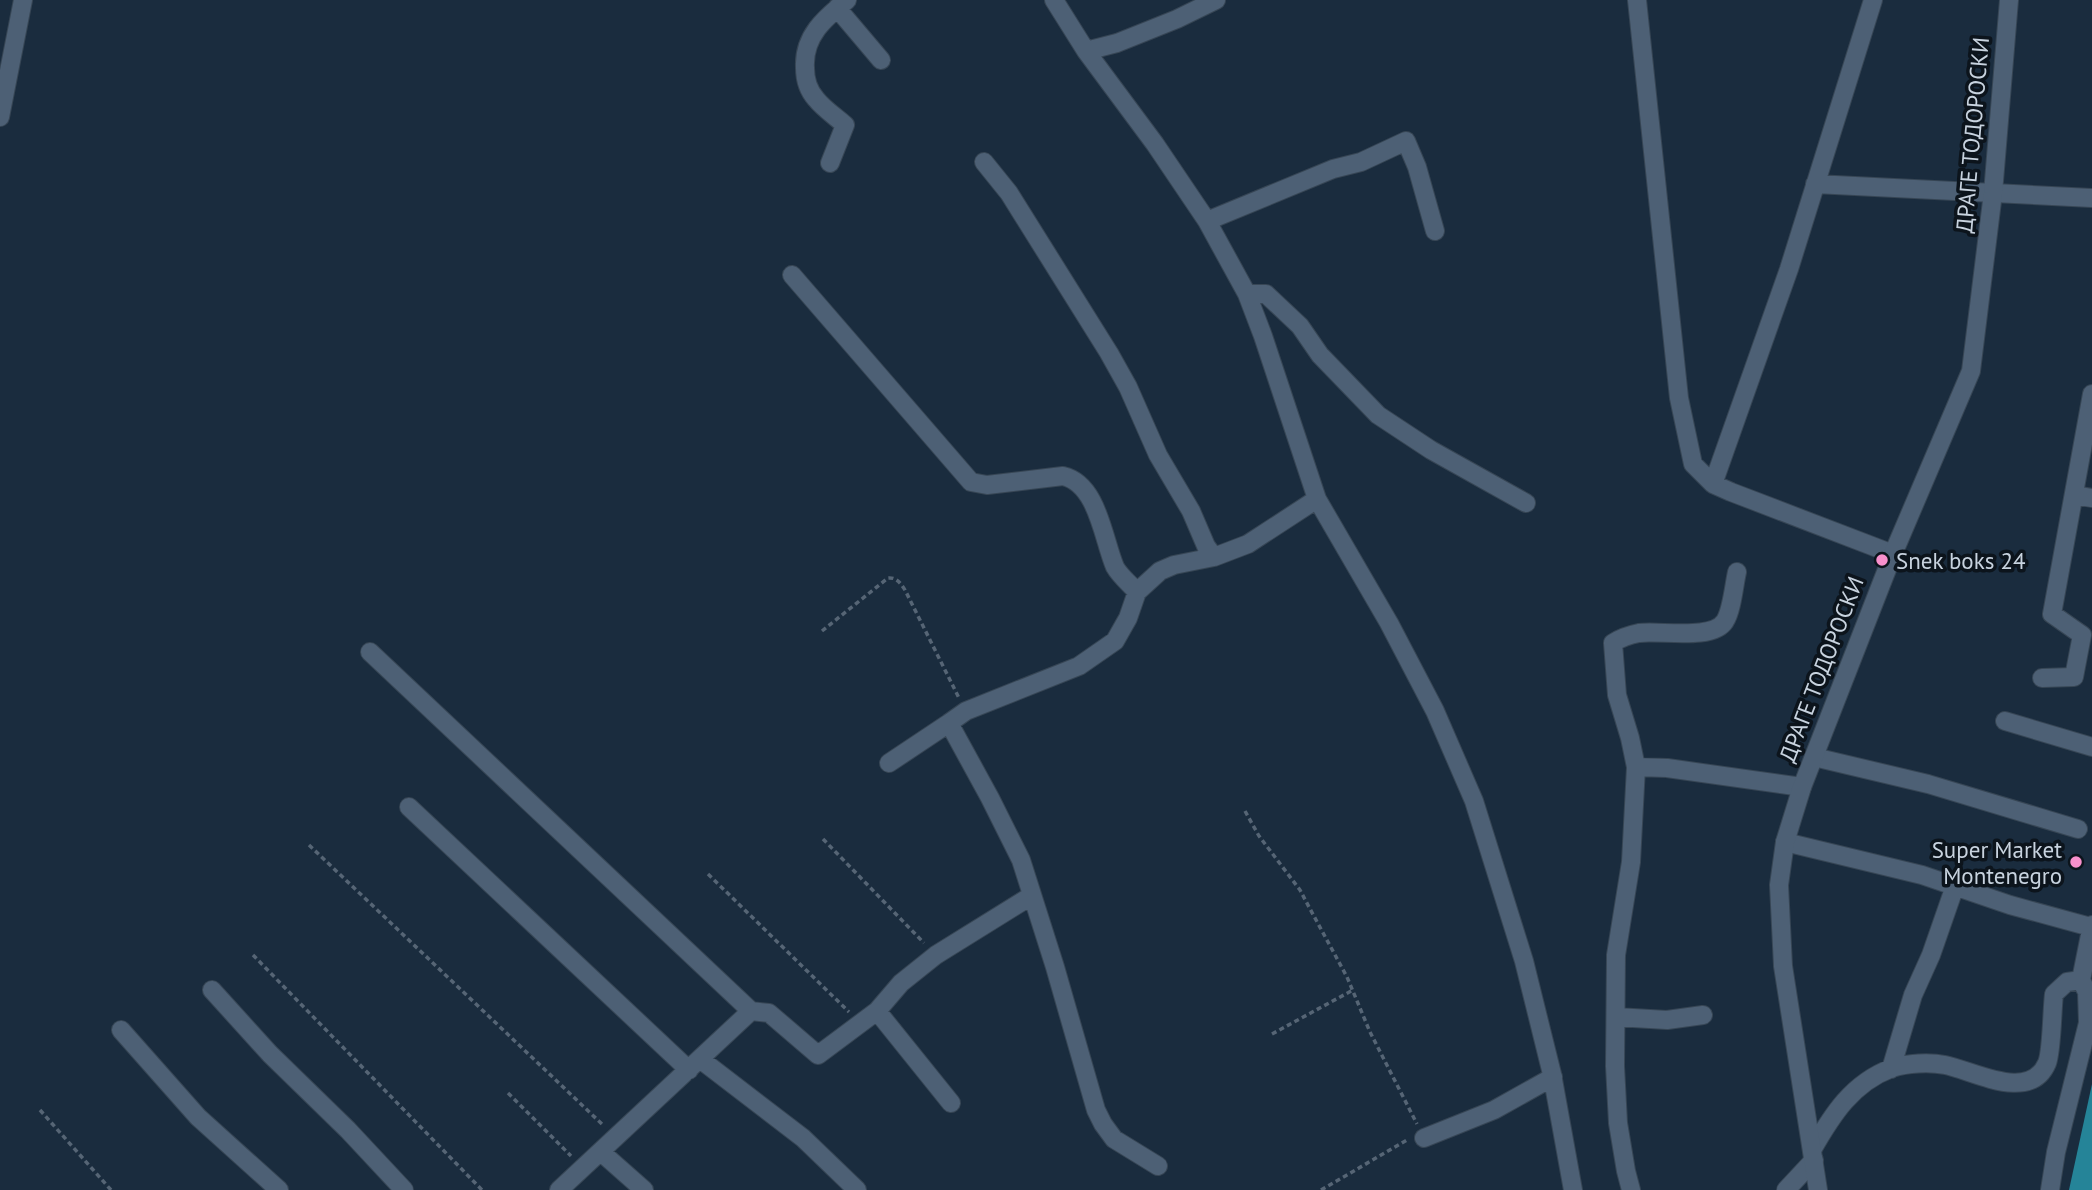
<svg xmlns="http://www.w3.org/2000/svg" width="2092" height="1190" viewBox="0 0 2092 1190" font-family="'PT Sans',sans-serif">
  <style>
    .water { fill: #258498 }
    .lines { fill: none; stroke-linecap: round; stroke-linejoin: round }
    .minor-casing { stroke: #374655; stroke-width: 20 }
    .tertiary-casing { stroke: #374655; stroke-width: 20 }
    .path { stroke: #566575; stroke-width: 3.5; stroke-dasharray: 5 3.5; stroke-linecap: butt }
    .minor { stroke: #4d6075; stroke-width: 18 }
    .tertiary { stroke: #4d6075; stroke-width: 18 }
    .poi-dot { fill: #f890cc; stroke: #0c141c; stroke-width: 2.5 }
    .labels { text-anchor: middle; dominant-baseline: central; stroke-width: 7; stroke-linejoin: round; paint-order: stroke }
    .street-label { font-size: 23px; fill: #c8d3df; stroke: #0c141c }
    .poi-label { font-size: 23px; fill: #c8d3df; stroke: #0c141c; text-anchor: start }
  </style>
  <rect width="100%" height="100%" fill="#1a2c3e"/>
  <path class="water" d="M2092,1084V1190H2069Z"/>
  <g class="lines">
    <g class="minor-casing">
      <path id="minor" d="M1054,0L1086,51L1155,144L1207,221L1247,294L1263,336L1317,499L1389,623L1435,711L1474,801L1524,961L1552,1074L1573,1190
        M1637,0L1679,398L1693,464L1713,484
        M1873,0L1789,269L1713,484L1731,492L1893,554
        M837,8L881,60
        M1086,51L1117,43L1177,19L1216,0
        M0,117L23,0
        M984,162L1009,193L1109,353L1128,387L1158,455L1191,511L1206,546L1214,557
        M830,163L845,125C836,117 824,109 816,99C808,90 805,79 805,68C803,36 825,18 847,0
        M1815,184L2092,198
        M1207,221L1333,169L1361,162L1406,141L1417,167L1435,231
        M792,275L971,482L987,485L1063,476C1098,484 1103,539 1115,567C1120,576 1130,584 1137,592
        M1247,294H1266L1300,326L1320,355L1378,415L1431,450L1526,503
        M2074,495L2092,498
        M370,652L751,1011
        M2042,678L2074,677L2082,635L2052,614L2092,394
        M2005,721L2092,747
        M1814,757L1928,784L2078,829
        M889,763L949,723
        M1636,767L1667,768L1802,787
        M409,807L689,1070
        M1785,842L1922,875L2010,905L2091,927
        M212,990L270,1054L348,1130L404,1190
        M877,1011L951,1103
        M1616,1017L1667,1020L1703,1015
        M121,1030L198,1117L279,1190
        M700,1059L803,1138L857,1190
        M1891,1069L1913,995L1931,955L1955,886
        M1424,1138L1494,1110L1553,1077
        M1812,1150C1832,1115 1852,1083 1892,1068C1907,1063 1930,1062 1945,1065C1974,1071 2030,1103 2047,1063C2052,1051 2052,1009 2054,994L2067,982L2081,980
        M601,1152L644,1190
        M1158,1166L1114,1139L1103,1124L1096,1110L1055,967L1021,860L990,798L949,723L966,711L1079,666L1115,641L1128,618L1137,592L1160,571L1174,565L1214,557L1248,544L1317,499
        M559,1190L751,1011L769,1013L818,1055L877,1011L901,983L936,955L1031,896
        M1631,1190L1626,1171L1618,1123L1615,1066L1616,955L1631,862L1636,767L1630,738L1617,695L1613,643C1622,637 1629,635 1639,633C1659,630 1713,641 1725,621C1732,610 1734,585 1737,572
        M1786,1190L1814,1160
        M2050,1190L2056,1152L2088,1023L2087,992L2081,980L2092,925"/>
    </g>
    <g class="tertiary-casing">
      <path id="tertiary" d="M1818,1190L1783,966L1779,885L1785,842L1802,787L1893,554L1971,371L1993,193L2009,0"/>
    </g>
    <path class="path" d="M822,631L888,578C897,577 901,584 905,590L959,698
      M1245,811L1259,836L1300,890L1309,907L1347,977L1370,1032L1417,1124
      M823,839L924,943
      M309,845L604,1126
      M708,874L849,1012
      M253,955L482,1190
      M1272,1034L1353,990
      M508,1093L571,1156
      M40,1110L111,1190
      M1321,1190L1407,1140"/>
    <use href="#minor" class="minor"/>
    <use href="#tertiary" class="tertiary"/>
  </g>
  <g class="poi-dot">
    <circle cx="1882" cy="560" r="7"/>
    <circle cx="2076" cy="862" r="7"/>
  </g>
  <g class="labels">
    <g class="street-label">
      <text transform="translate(1972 135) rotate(-85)">ДРАГЕ ТОДОРОСКИ</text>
      <text transform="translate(1821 669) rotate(-69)">ДРАГЕ ТОДОРОСКИ</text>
    </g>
    <g class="poi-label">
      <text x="1896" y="560">Snek boks 24</text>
      <text x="2062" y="849" text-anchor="end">Super Market<tspan x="2062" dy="26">Montenegro</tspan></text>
    </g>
  </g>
</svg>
